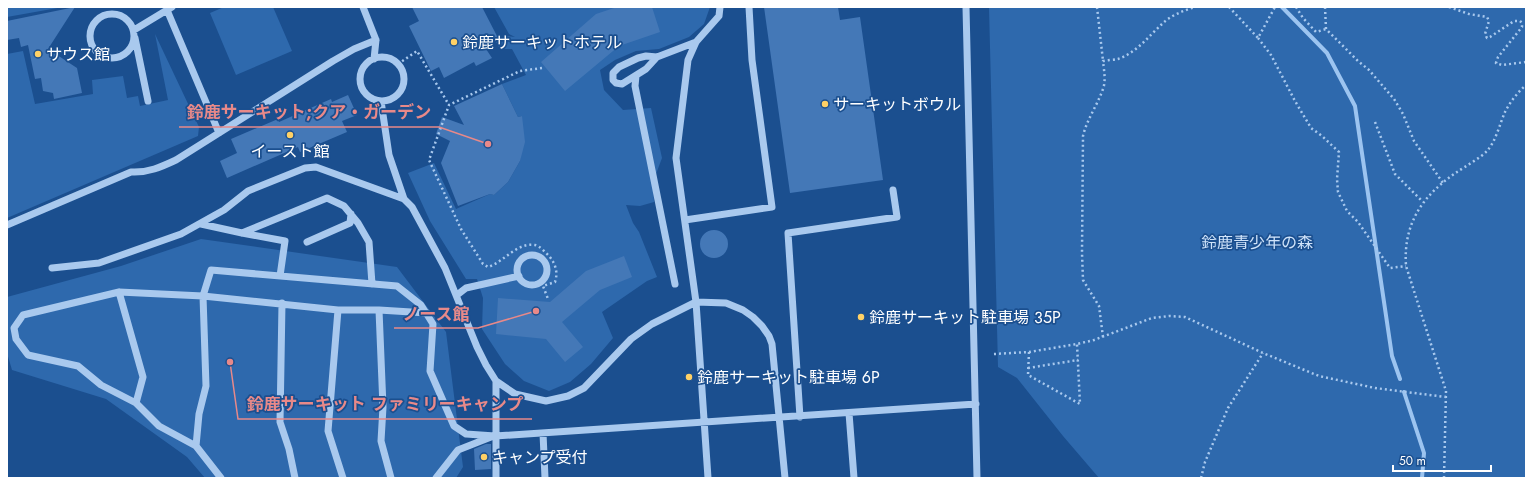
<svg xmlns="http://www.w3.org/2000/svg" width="1533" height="485" viewBox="0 0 1533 485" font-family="Jost,'Noto Sans JP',sans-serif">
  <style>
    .green { fill: #2e69ad }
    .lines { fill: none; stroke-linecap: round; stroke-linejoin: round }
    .stream { stroke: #9cc4f0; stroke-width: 4 }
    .building { fill: #4478b7 }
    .path { stroke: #a9c9ee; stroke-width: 2.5; stroke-dasharray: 2 3; stroke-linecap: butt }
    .minor { stroke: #a9c9ee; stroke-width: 7 }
    .poi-dot { fill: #ffd166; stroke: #1b4f8f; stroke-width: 1.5 }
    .labels { text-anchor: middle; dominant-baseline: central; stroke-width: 3.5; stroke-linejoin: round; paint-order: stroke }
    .poi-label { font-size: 16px; fill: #fff; stroke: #1b4f8f; text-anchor: start }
    .park-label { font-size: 16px; fill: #cfe3fa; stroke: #1b4f8f }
    .leader { fill: none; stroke: #e88989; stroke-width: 1.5 }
    .callout-dot { fill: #e88989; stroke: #1b4f8f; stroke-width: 1.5 }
    .callout-label { font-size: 17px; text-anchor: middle; font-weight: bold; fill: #e88989; stroke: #1b4f8f; stroke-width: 3.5; stroke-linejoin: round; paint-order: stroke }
  </style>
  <rect width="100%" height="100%" fill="#1b4f8f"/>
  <path class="green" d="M7,7H63L7,17Z
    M224,7H273L292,51L236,75L210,13Z
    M494,7H710L704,24L689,37L659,49L636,51L615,60L600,70L604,90L623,110L651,108L662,158L653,182L654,202L640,206L626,205L633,223L639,232L657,277L647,281L602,312L613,338L591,364L570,382L549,391L524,381L505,364L482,329L483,298L477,279H466L430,221L408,173L434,163L456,209L490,194L494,195L508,182L520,161L522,116L518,117L502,84L526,75L512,49H500L496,42L507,36L515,37L509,34Z
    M989,7H1526V478H1099L1063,436L1017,378L998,367Z
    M155,34L199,127L198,136L7,218V54L23,51L35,104L93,94L92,80L123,76L127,98L138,96L140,106L168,100Z
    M201,239L397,267L446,332L463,467L456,478H205L187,457L106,399L12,370L7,353V297L121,266Z"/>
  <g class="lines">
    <path class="stream" d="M1282,7L1327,53L1355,106L1392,356L1400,379
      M1404,392L1424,453L1422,478"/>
  </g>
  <path class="building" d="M75,7L48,49L77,68L82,93L54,99L53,93L43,91L41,78L35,79L28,45L21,47L19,38L7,40V21Z
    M412,7H482L498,38L484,46L492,58L476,66L474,62L444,78L439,67L431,71L409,26L419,21Z
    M617,7H652L660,32L619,46L565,91L541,62L596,14Z
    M764,7H838L840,20L860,17L883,180L790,193Z
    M502,84L518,117L522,116L525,142L520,161L508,182L494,195L490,194L458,206L441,163L450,141L436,134L442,117L464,125L454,106Z
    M348,95L357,115L342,121L347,132L300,152L298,147L227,178L220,161L237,153L231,139L278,119L279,122L331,99L332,102Z
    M700 244a14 14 0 1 1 28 0a14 14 0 1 1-28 0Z
    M624,256L632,277L600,290L562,322L583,347L565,362L546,339L496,334L498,298L550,302L586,271Z
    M486,444H491V469L475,470L474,449Z"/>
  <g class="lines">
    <path class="path" d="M1097,7L1103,61
      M1229,7L1258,38L1275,7
      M1296,7L1303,18L1316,32L1326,29
      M1325,7L1326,29L1358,61L1369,70L1394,99L1403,114L1414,141L1443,183
      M1449,7L1469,14L1487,17L1489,21L1485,34L1487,38L1490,37L1514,21H1520L1522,23V27L1498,57L1496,63L1502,65L1526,62
      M1258,38L1271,55L1295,101L1311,128L1322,136L1339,152L1337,179L1338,192L1347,211L1358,222L1390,268L1406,266
      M398,64L417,51L449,105
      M542,68L520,71L449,105L429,160L461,229L483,264L488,267C504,262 517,242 535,245C540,246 545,252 549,256C556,264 558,273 555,282L543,286L548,299
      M1375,122L1395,174L1423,202
      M1103,337L1099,306L1083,280L1082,253L1083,136C1087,119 1097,106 1103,89C1106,81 1104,70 1103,61C1108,60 1114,60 1118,59C1136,53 1149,36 1162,24C1171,15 1183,11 1195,7
      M1029,352L1028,375L1080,404L1077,344
      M994,354L1029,352L1077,344L1094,340L1152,318L1169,316L1185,317L1263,353L1319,376L1375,388L1446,397
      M1028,368L1078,360
      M1201,478L1205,462L1228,408L1263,353
      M1444,478L1446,391L1406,266C1403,223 1423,195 1457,172C1466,166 1480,158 1487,151C1496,141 1500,123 1505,112C1510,102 1518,92 1526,85"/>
    <path class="minor" d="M966,7L977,478
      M167,10L219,133
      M90 36a22 22 0 1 1 44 0a22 22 0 1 1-44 0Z
      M134,30L172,7
      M135,38L148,101
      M657,57L646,69L622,84L616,83L613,80V73L619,67L638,58L646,56L657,57L696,42
      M360 79a22 22 0 1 1 44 0a22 22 0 1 1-44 0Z
      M374,59L376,40
      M636,76L635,86L675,284
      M381,101L389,155L404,199L412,207L445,268L477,347L486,365L496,381L515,394L546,401L568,396L584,388L631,339L652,324L696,302L726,303L743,310L753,317L762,326L769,336L772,344L785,478
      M685,220L772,207L752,60L749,7
      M201,224L242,233L285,241L280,276
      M7,225L131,172C148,173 161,167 176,160L333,61L354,49L376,40L363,7
      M242,233L327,198L344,206L358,223L369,242L372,284
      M307,242L350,223L351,214
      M517 270a15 15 0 1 1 30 0a15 15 0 1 1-30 0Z
      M52,268L99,263L181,234L224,210L248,191L305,168L316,167L404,199
      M119,292L143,377L136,403
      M457,295L466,288L519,276
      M282,303L280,422L289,449L295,478
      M338,310L328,431L343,478
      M379,310L383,407L381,441L391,478
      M849,413L854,478
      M800,417L788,233L897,217L893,190
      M543,433L545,478
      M196,446L199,414L206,386L203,296L211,270L397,286L421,305L433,324L430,371L454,426L466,434L495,436L976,404
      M221,478L196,446L159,426L136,403L101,385L78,366L28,355L16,339L14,328L23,315L119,292L203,296L338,310H379L427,313
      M436,478L458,450L491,437
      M496,478V381
      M708,478L696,302L676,158L688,60L696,42L719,16L720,7"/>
  </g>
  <g class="poi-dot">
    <circle cx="454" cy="42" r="4"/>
    <circle cx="38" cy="54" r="4"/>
    <circle cx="825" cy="104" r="4"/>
    <circle cx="290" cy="135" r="4"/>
    <circle cx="861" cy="317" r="4"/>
    <circle cx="689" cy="377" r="4"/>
    <circle cx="484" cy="457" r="4"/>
  </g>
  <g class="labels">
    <g class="poi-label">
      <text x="462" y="42">鈴鹿サーキットホテル</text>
      <text x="46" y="54">サウス館</text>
      <text x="833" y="104">サーキットボウル</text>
      <text x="290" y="151" text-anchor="middle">イースト館</text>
      <text x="869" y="317">鈴鹿サーキット駐車場 ３5P</text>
      <text x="697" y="377">鈴鹿サーキット駐車場 6P</text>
      <text x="492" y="457">キャンプ受付</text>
    </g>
    <g class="park-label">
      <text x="1257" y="242">鈴鹿青少年の森</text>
    </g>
  </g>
  <path class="leader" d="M488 144L439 127H179M536 311L478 328H394M230 362L238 419H532"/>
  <g class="callout-dot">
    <circle cx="488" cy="144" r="4"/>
    <circle cx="536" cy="311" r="4"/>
    <circle cx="230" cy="362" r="4"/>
  </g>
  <g class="callout-label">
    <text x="309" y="118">鈴鹿サーキット;クア・ガーデン</text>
    <text x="436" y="320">ノース館</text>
    <text x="385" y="410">鈴鹿サーキット ファミリーキャンプ</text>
  </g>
  <rect width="1533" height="485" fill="none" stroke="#ffffff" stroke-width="16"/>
  <path d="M1393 465v6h98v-6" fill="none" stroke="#ffffff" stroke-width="2"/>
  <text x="1399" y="465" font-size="12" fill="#ffffff" stroke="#1b4f8f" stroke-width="3" paint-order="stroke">50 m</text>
</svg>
